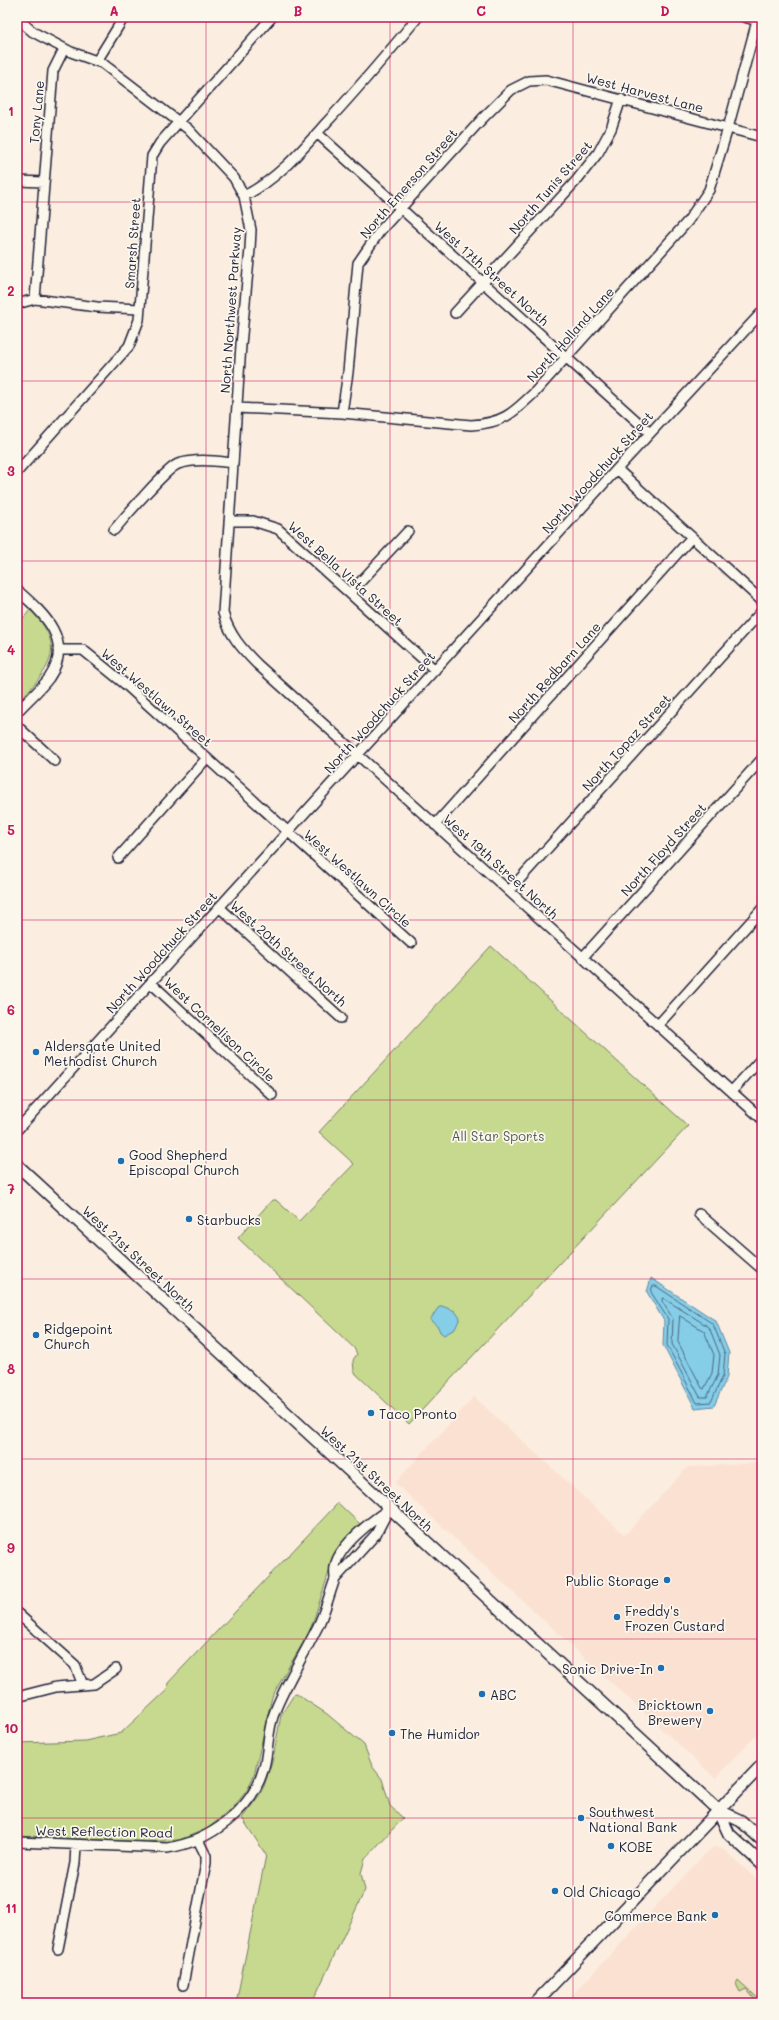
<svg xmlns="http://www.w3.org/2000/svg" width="779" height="2020" viewBox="0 0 779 2020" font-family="Mali,sans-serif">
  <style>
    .built { fill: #fbe1d1 }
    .green { fill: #c6d98e; stroke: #747e64 }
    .water { fill: #86cde7; stroke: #5e89a2 }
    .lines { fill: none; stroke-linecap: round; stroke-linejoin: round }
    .shore { stroke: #4a6680; stroke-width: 1 }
    .minor-casing { stroke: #22223b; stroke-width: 12 }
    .major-casing { stroke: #22223b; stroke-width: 14 }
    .minor { stroke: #fbf7ec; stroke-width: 9 }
    .major { stroke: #fbf7ec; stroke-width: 11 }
    .grid { fill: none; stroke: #c2185b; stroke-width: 1; stroke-opacity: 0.55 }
    .poi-dot { fill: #1f6fb2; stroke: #fbf7ec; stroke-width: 1.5 }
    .labels { text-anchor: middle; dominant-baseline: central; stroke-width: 3.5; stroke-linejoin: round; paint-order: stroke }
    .street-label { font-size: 13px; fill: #22223b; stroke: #fbf7ec }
    .poi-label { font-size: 13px; fill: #22223b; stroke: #fbf7ec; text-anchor: start }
    .park-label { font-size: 13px; fill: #535954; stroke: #fbf7ec }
    .neatline { fill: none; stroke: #c2185b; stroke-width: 1.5 }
    .grid-label { font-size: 13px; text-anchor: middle; font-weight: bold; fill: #c2185b }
  </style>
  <rect width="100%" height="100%" fill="#fbede0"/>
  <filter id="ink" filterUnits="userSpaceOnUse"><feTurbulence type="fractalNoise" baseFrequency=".025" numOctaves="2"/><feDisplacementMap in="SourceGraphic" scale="8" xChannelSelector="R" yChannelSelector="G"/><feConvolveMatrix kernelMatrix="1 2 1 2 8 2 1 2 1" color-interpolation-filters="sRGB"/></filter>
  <g filter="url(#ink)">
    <path class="built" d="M474,1397L625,1535L688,1467L762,1463V1729L715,1778L395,1483Z
      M714,1847L724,1850L762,1884V2003H565L706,1853Z"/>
    <path class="green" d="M30,610C70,649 47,671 17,703V626Z
      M491,946L688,1126L409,1424L354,1372L353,1360L357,1354L354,1348L238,1238L272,1200H276L299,1221L354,1164L319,1132Z
      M338,1503L360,1524L337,1553L331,1566L310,1631L288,1668L272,1697L254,1775L248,1789L233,1808L207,1829L179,1840L147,1842L17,1836V1743L85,1741L121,1733L167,1690L168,1683Z
      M295,1693L327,1714L364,1745L372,1766L382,1779L390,1806L403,1818L365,1859L361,1873L365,1890L312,2003H236L266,1855L242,1818L259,1796L264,1786L273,1758L281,1715Z
      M738,1980L762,2002V2003H758L746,1989L740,1992L736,1984Z"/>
    <path class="water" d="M651,1278L716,1321L729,1353L727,1377L714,1406L695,1408L663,1345L664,1321L647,1292Z
      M442,1306L455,1311L460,1318L455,1329L444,1335L440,1332L438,1327L430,1320L438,1308Z"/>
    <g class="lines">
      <path class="shore" d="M653,1286H656L713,1324L725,1354L723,1376L711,1402L697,1403L667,1345L668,1319L651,1292Z
        M663,1298L709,1327L720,1355L718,1375L707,1397H700L672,1344L673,1319L662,1301Z
        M680,1316L704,1331L714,1355L712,1373L704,1389L702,1388L678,1342Z"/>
      <g class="minor-casing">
        <path id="minor" d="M744,17L762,22
          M17,18L33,32L71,52L102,63L188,129L234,178L244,196L251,230L250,249L241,345L223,613C229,634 241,648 257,664L762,1119
          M97,61L124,17
          M317,133L650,433
          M17,181L44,182
          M244,196C278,179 301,151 326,123C358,89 388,53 418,17
          M35,299L53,71L64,49
          M17,304L35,299L97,307L140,309
          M455,313L576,181L598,153L611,129L621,99
          M237,408L342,413L471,425C504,423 513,413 535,392L688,221L709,190L728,128L757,21
          M342,413L348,372L358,263L380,231L482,119L511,90L529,81L546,80L762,137
          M617,469L762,601
          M17,472L129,346L139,320L152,156L160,143L272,17
          M229,521H253L278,529L435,670
          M114,530C124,518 167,468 178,464C197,458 215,461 233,463
          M17,590C43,613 75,640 49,678C40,690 27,701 17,712
          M350,593L408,531
          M58,650H83L125,684L411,943
          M17,726L55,761
          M435,825L692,537
          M118,858L207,758
          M509,891L762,611
          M219,907L341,1018
          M583,957L762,759
          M151,983L272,1095
          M658,1025L762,909
          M732,1091L762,1058
          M17,1130L617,469L762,312
          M699,1214L762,1269
          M389,1509L376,1534L335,1579C335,1575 334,1571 335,1567C338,1546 373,1520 389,1509Z
          M17,1613L75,1665L83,1685
          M17,1697L56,1687L94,1684L116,1669
          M17,1842L167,1848C209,1842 253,1810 264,1767C269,1749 267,1729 275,1711C286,1683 303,1657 316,1630C324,1616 329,1595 335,1579
          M58,1949L75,1863L76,1845
          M183,1985L206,1863V1856L198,1840"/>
      </g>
      <g class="major-casing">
        <path id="major" d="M17,1165L718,1810L741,1821L762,1840
          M718,1810L729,1834L762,1864
          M535,2003L762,1765"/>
      </g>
      <use href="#minor" class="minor"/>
      <use href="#major" class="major"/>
    </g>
  </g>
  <path class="grid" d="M206,17V2003M390,17V2003M573,17V2003M17,202H762M17,381H762M17,561H762M17,741H762M17,920H762M17,1100H762M17,1279H762M17,1459H762M17,1639H762M17,1818H762"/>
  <g class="poi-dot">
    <circle cx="36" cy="1052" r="4"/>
    <circle cx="121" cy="1161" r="4"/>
    <circle cx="189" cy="1219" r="4"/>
    <circle cx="36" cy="1335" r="4"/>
    <circle cx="371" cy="1413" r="4"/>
    <circle cx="667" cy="1580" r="4"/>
    <circle cx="617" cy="1617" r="4"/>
    <circle cx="661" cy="1668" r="4"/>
    <circle cx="482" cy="1694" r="4"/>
    <circle cx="710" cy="1711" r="4"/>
    <circle cx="392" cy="1733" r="4"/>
    <circle cx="581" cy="1818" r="4"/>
    <circle cx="611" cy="1846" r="4"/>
    <circle cx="555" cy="1891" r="4"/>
    <circle cx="715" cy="1915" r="4"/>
  </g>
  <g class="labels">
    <g class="street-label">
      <text transform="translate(645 92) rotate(15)">West Harvest Lane</text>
      <text transform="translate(36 112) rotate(-85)">Tony Lane</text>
      <text transform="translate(408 183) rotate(-49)">North Emerson Street</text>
      <text transform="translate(550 187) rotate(-49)">North Tunis Street</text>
      <text transform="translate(132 243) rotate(-86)">Smarsh Street</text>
      <text transform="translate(492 273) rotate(42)">West 17th Street North</text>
      <text transform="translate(230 310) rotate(-86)">North Northwest Parkway</text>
      <text transform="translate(570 334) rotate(-48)">North Holland Lane</text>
      <text transform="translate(597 472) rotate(-48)">North Woodchuck Street</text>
      <text transform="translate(346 573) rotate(42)">West Bella Vista Street</text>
      <text transform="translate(554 672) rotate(-48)">North Redbarn Lane</text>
      <text transform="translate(157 697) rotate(41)">West Westlawn Street</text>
      <text transform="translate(379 712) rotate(-48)">North Woodchuck Street</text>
      <text transform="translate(626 742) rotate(-48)">North Topaz Street</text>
      <text transform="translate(663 849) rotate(-48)">North Floyd Street</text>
      <text transform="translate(501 866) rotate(42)">West 19th Street North</text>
      <text transform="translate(358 878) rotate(42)">West Westlawn Circle</text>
      <text transform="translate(161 952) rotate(-48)">North Woodchuck Street</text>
      <text transform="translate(289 953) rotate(42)">West 20th Street North</text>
      <text transform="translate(220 1029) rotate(43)">West Cornelison Circle</text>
      <text transform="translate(139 1258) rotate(43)">West 21st Street North</text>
      <text transform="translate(377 1478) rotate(43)">West 21st Street North</text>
      <text transform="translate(104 1831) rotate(1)">West Reflection Road</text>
    </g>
    <g class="poi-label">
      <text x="44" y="1045">Aldersgate United<tspan x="44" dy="15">Methodist Church</tspan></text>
      <text x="129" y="1154">Good Shepherd<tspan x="129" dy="15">Episcopal Church</tspan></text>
      <text x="197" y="1219">Starbucks</text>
      <text x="44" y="1328">Ridgepoint<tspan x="44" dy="15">Church</tspan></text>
      <text x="379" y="1413">Taco Pronto</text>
      <text x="659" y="1580" text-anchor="end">Public Storage</text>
      <text x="625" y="1610">Freddy's<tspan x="625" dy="15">Frozen Custard</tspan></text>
      <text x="653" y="1668" text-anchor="end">Sonic Drive-In</text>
      <text x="490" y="1694">ABC</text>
      <text x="702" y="1704" text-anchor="end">Bricktown<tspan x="702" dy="15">Brewery</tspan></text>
      <text x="400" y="1733">The Humidor</text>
      <text x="589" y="1811">Southwest<tspan x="589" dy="15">National Bank</tspan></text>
      <text x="619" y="1846">KOBE</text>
      <text x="563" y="1891">Old Chicago</text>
      <text x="707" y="1915" text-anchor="end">Commerce Bank</text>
    </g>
    <g class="park-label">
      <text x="498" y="1135">All Star Sports</text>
    </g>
  </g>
  <rect width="779" height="2020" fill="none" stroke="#fbf7ec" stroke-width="44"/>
  <rect x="22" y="22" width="735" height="1976" class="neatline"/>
  <g class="grid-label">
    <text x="114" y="16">A</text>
    <text x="298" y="16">B</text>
    <text x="481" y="16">C</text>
    <text x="665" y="16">D</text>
    <text x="11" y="116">1</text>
    <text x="11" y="296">2</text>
    <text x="11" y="476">3</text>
    <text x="11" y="655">4</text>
    <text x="11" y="835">5</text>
    <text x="11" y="1015">6</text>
    <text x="11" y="1194">7</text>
    <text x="11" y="1374">8</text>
    <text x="11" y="1553">9</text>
    <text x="11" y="1733">10</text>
    <text x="11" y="1913">11</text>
  </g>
</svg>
